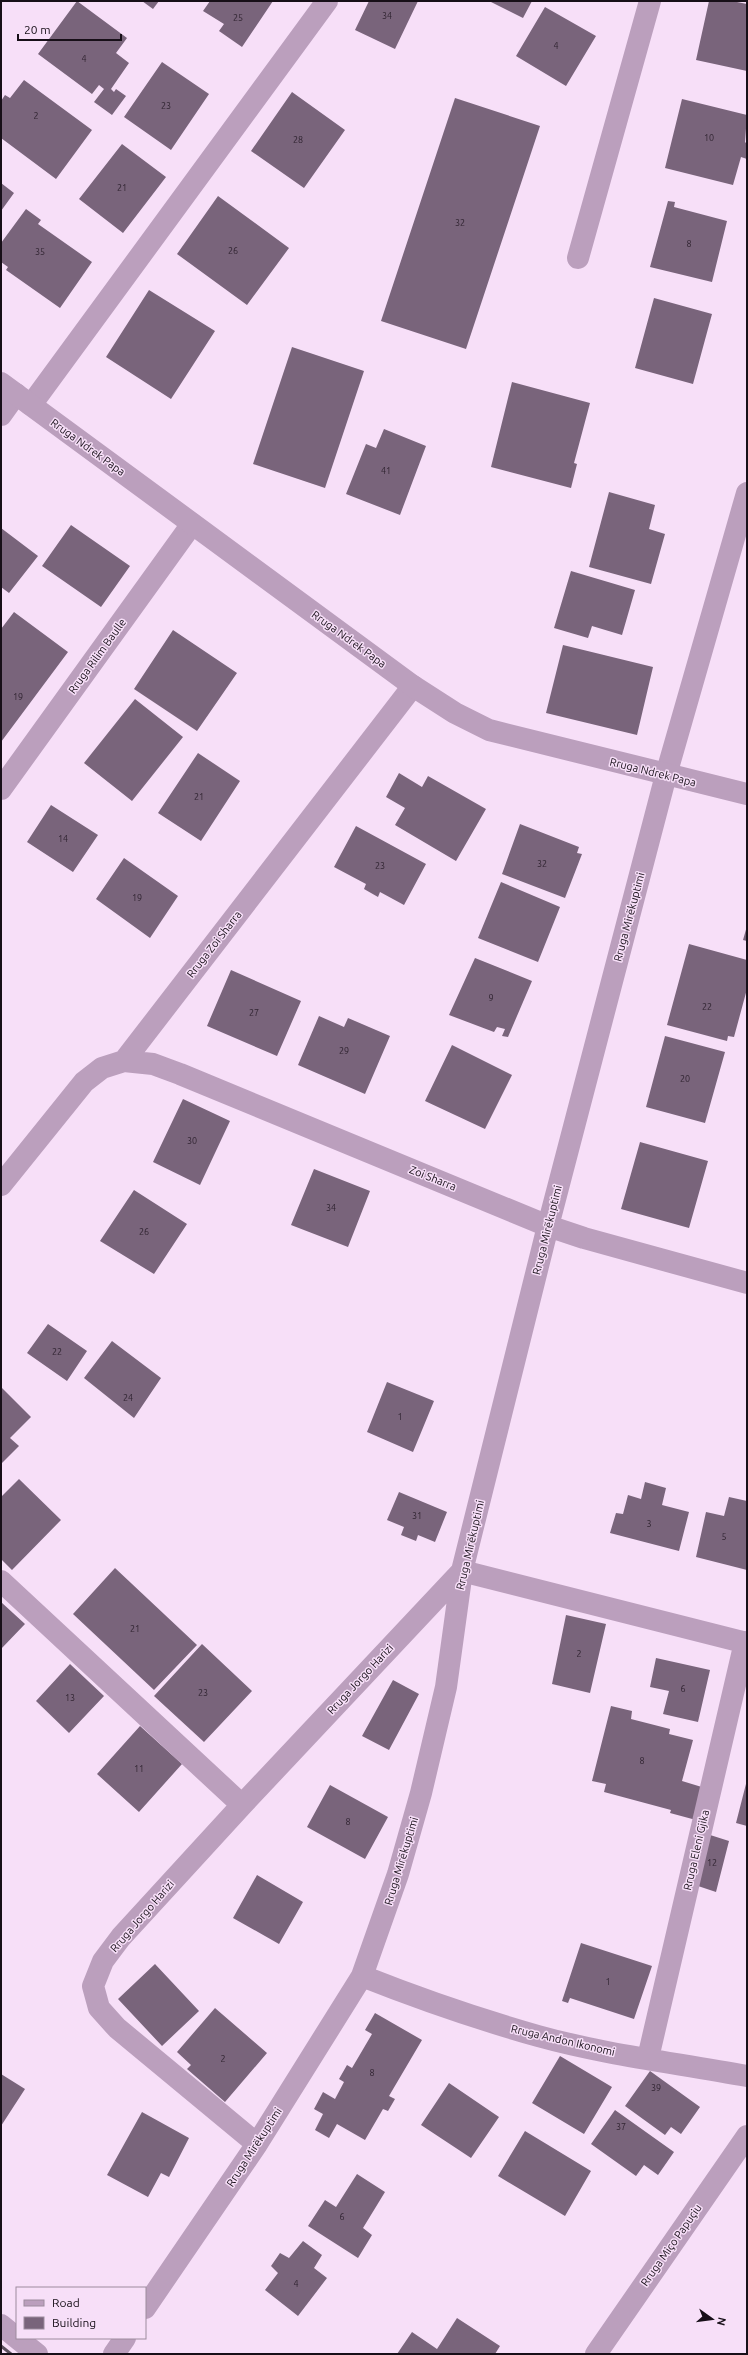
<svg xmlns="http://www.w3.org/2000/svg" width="748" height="2355" viewBox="0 0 748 2355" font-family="Ubuntu,sans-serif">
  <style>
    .building { fill: #79647b }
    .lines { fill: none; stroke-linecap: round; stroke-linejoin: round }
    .minor { stroke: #bb9fbd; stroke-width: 22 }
    .tertiary { stroke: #bb9fbd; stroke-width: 22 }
    .rail { stroke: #5d505e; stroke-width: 3 }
    .labels { text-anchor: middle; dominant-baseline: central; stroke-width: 3; stroke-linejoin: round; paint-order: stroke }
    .number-label { font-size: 9px; fill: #302431 }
    .street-label { font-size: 11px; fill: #170f18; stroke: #f7dff8 }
  </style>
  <rect width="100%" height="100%" fill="#f7dff8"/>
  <path class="building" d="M77,1L127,38L116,53L129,63L111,89L114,92L116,89L126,96L112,115L94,102L104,89L99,85L92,94L38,54Z
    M142,1H159L153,9Z
    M210,1H273L242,47L219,31L224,24L203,11Z
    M369,1H418L395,49L355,30Z
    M489,1H532L523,18Z
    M709,1H732L747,4V71L696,60Z
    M545,7L596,36L566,86L516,56Z
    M162,62L209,94L171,150L124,117Z
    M24,80L92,130L56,179L1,138V101L5,95L10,98Z
    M292,92L345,130L304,188L251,151Z
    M455,98L540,126L466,349L381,321Z
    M682,99L747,115L745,142L747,144V159L741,157L733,185L665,168Z
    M122,144L166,177L123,233L79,199Z
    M1,183L14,193L1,211Z
    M218,196L289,248L247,305L177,254Z
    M668,201L675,202L674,207L727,221L712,282L650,267Z
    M26,209L41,220L38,224L92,262L60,308L6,270L8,267L1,262V243Z
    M149,290L215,331L171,399L106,357Z
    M654,298L712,314L693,384L635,368Z
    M292,347L364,371L325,488L253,464Z
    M512,382L590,403L574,463L577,464L571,488L491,467Z
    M384,429L426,446L400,515L346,494L366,444L376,448Z
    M609,492L655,505L649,529L665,534L651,584L589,567Z
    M71,525L130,566L101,607L42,566Z
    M1,528L38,556L9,593L1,587Z
    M571,571L635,590L622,635L592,626L588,638L554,628Z
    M14,612L68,652L1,742V629Z
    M173,630L237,673L197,731L134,689Z
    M563,645L653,667L637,735L546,713Z
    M135,699L183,737L132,801L84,763Z
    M198,753L240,781L201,841L158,813Z
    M399,773L422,787L428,776L486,809L456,861L395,825L405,808L386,797Z
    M51,805L98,835L73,872L27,842Z
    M520,824L579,847L577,853L582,854L565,898L502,874Z
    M356,826L426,864L404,905L380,892L378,897L364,889L366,884L334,867Z
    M124,858L178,896L150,938L96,899Z
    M501,882L560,907L538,962L478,938Z
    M747,926V941L743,940Z
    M689,944L747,960V989L734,1037L728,1036L727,1041L667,1025Z
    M475,958L532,981L508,1037L502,1036L505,1029L497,1027L494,1032L449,1015Z
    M231,970L301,1001L277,1056L207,1026Z
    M319,1016L344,1027L348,1018L390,1036L365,1094L298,1065Z
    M665,1036L725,1052L705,1123L646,1107Z
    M452,1045L512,1075L485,1129L425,1101Z
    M183,1099L230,1121L200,1185L153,1162Z
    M640,1142L708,1161L689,1228L621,1209Z
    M314,1169L370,1191L348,1247L291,1225Z
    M134,1190L187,1224L154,1274L100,1241Z
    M48,1324L87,1351L67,1381L27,1353Z
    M112,1341L161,1378L134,1418L84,1378Z
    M387,1382L434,1401L413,1452L367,1432Z
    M1,1387L31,1417L10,1438L19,1446L1,1464Z
    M19,1479L61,1520L12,1570L1,1559V1497Z
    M645,1482L666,1488L662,1505L689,1512L679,1551L610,1533L616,1513L623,1514L628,1495L641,1499Z
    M399,1492L447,1512L435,1542L418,1535L416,1541L401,1535L404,1527L387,1520Z
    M729,1497L747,1501V1570L696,1557L706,1512L724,1516Z
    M115,1568L197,1645L154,1690L73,1614Z
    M1,1602L25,1624L1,1649Z
    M566,1615L606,1624L590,1693L552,1684Z
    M202,1644L252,1691L204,1742L154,1696Z
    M656,1658L710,1670L698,1722L663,1714L669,1691L650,1687Z
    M70,1664L104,1696L69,1733L36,1701Z
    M393,1680L419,1694L389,1750L362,1736Z
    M611,1706L632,1711L631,1719L670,1729L669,1734L693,1740L682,1781L705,1788L696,1820L670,1813L671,1810L604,1792L606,1784L592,1781Z
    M140,1726L182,1764L139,1812L97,1774Z
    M747,1780V1826L736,1823Z
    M330,1785L388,1817L365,1859L307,1827Z
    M707,1834L729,1841L716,1892L695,1885Z
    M257,1875L303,1902L279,1944L233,1918Z
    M581,1943L652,1966L634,2019L570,1998L568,2003L562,2001Z
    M155,1964L199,2011L162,2046L118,1999Z
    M215,2008L267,2053L225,2102L187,2069L191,2065L177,2052Z
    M375,2013L422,2040L389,2096L395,2099L388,2111L383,2109L365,2140L337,2124L329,2138L315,2130L323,2114L314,2109L323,2092L335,2099L344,2082L339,2079L347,2065L352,2068L372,2034L365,2030Z
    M560,2056L612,2087L584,2134L532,2103Z
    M650,2071L700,2107L681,2134L671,2127L665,2135L625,2106Z
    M1,2074L25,2089L1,2126Z
    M449,2083L499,2117L471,2158L421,2125Z
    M615,2110L674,2152L658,2175L644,2165L636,2176L591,2144Z
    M142,2112L189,2138L169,2177L161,2173L148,2197L107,2175Z
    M525,2131L591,2171L565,2216L498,2176Z
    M357,2174L385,2192L363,2228L372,2235L358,2258L308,2226L325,2200L336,2207Z
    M303,2241L322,2255L314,2268L327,2278L298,2316L265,2290L278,2273L271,2266L280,2253L289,2258Z
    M457,2318L500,2346L495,2354H397L412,2332L437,2349Z"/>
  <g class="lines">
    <path class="minor" d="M578,258L650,1
      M31,405L327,1
      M1,415L16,394
      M1,789L192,524
      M124,1061L153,1064L180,1074L548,1226L584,1238L747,1283
      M1,1185L84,1082L102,1068L124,1061L413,686
      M1,1581L242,1805
      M362,1976C420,1999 478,2019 538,2036C606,2055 678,2063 747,2076
      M648,2058L745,1642
      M257,2144L117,2028L99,2008L93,1986L103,1961L121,1937L242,1805L462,1571L747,1643
      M145,2308L257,2144L362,1976L398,1874L421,1793L446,1687L462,1571L548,1226L666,775L747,493
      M1,2325L17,2338
      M17,2338L37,2354
      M114,2354L125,2338
      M596,2354L747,2136"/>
    <path class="tertiary" d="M1,383L413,686L455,713L489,730L747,794"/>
    <path class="rail" d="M1,2346L11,2354"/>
  </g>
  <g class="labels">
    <g class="number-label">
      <text x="387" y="16">34</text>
      <text x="238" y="18">25</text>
      <text x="556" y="46">4</text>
      <text x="84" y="59">4</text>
      <text x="166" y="106">23</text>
      <text x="36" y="116">2</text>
      <text x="709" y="138">10</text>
      <text x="298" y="140">28</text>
      <text x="122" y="188">21</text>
      <text x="460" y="223">32</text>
      <text x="689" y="244">8</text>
      <text x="233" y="251">26</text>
      <text x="40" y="252">35</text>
      <text x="386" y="471">41</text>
      <text x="18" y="697">19</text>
      <text x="199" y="797">21</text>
      <text x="63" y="839">14</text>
      <text x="542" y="864">32</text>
      <text x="380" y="866">23</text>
      <text x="137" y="898">19</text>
      <text x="491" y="998">9</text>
      <text x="707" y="1007">22</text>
      <text x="254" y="1013">27</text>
      <text x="344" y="1051">29</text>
      <text x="685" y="1079">20</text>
      <text x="192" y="1141">30</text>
      <text x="331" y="1208">34</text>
      <text x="144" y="1232">26</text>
      <text x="57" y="1352">22</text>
      <text x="128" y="1398">24</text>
      <text x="400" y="1417">1</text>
      <text x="417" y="1516">31</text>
      <text x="649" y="1524">3</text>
      <text x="724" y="1537">5</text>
      <text x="135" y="1629">21</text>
      <text x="579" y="1654">2</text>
      <text x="683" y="1689">6</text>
      <text x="203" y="1693">23</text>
      <text x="70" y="1698">13</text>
      <text x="642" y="1761">8</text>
      <text x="139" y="1769">11</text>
      <text x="348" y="1822">8</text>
      <text x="712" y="1863">12</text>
      <text x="608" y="1982">1</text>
      <text x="223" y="2059">2</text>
      <text x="372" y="2073">8</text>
      <text x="656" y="2088">39</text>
      <text x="621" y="2127">37</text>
      <text x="342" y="2217">6</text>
      <text x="296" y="2284">4</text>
    </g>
    <g class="street-label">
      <text transform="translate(88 447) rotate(36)">Rruga Ndrek Papa</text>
      <text transform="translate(349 639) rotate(36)">Rruga Ndrek Papa</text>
      <text transform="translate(97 656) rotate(-54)">Rruga Rilim Baulle</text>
      <text transform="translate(653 772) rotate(14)">Rruga Ndrek Papa</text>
      <text transform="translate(629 917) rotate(-75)">Rruga Mirëkuptimi</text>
      <text transform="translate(214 944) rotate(-52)">Rruga Zoi Sharra</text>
      <text transform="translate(433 1178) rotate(22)">Zoi Sharra</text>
      <text transform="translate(547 1230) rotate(-76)">Rruga Mirëkuptimi</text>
      <text transform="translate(470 1545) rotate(-77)">Rruga Mirëkuptimi</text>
      <text transform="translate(360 1679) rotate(-47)">Rruga Jorgo Harizi</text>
      <text transform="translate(696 1850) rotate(-77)">Rruga Eleni Gjika</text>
      <text transform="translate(401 1861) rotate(-73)">Rruga Mirëkuptimi</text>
      <text transform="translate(142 1916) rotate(-49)">Rruga Jorgo Harizi</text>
      <text transform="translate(563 2040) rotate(13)">Rruga Andon Ikonomi</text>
      <text transform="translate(254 2147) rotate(-57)">Rruga Mirëkuptimi</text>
      <text transform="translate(671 2245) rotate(-55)">Rruga Miço Papuçiu</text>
    </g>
  </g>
  <rect width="748" height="2355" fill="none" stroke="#170f18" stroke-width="4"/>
  <rect x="16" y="2287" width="130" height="52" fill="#f7dff8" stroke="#9d8c9e"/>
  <rect x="24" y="2300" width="20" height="6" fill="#bb9fbd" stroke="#9d8c9e"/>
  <text x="52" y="2307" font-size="12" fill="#170f18">Road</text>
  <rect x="24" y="2317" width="20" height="12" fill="#79647b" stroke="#9d8c9e"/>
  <text x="52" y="2327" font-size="12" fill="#170f18">Building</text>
  <g transform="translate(712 2319) rotate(104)" stroke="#f7dff8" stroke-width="3" paint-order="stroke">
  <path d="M0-3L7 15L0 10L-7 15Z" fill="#170f18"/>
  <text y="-6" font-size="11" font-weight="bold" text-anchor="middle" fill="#170f18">N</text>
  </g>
  <path d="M18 34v6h103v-6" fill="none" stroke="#170f18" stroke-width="2"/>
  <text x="24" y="34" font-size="12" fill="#170f18" stroke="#f7dff8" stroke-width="3" paint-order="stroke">20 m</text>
</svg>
